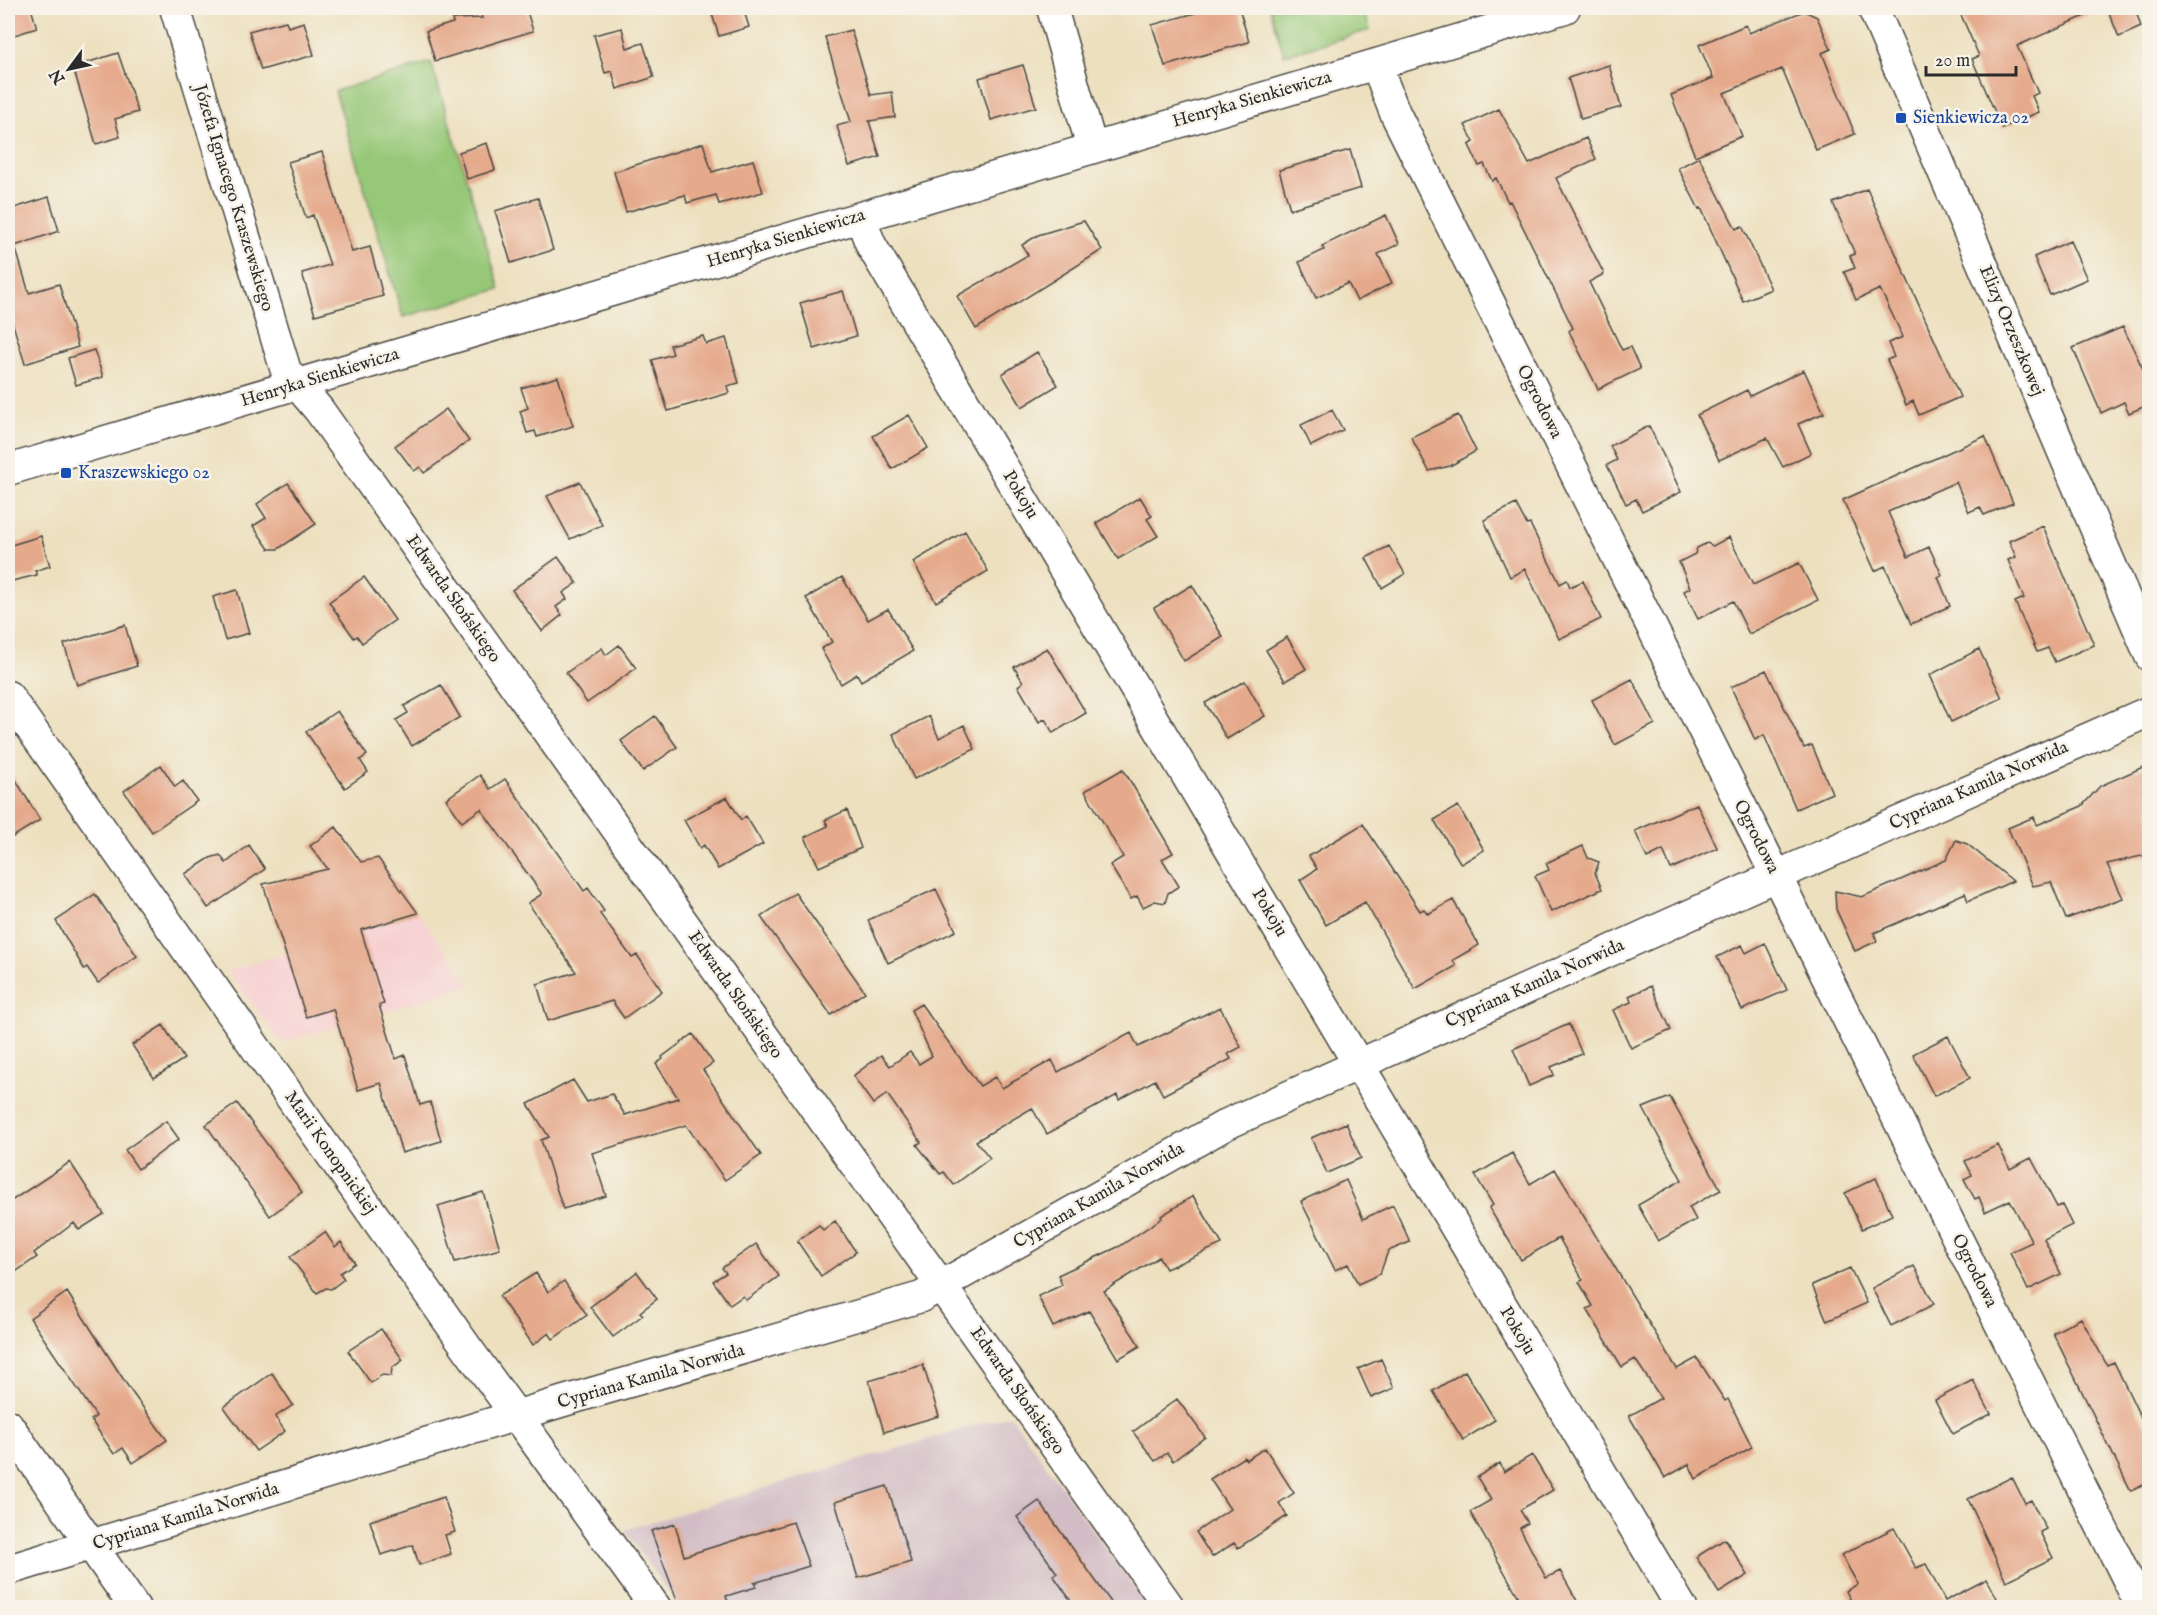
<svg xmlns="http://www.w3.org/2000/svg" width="2157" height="1615" viewBox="0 0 2157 1615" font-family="'IM FELL English',serif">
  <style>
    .built { fill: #f7cfd1 }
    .industrial { fill: #d2bdc6 }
    .green { fill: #97c878; stroke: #617a52; stroke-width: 1.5 }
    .building { fill: #e5a98b }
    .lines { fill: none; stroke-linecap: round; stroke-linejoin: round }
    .minor-casing { stroke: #484641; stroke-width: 33 }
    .minor { stroke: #fff; stroke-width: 30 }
    .transit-dot { fill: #1a4fb4; stroke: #f7f3e8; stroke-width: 2 }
    .labels { text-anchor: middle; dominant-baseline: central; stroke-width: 5; stroke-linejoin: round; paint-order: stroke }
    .street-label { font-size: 18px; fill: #2b2b2b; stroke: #f7f3e8 }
    .transit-label { font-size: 18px; fill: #164399; stroke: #f7f3e8; text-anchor: start }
  </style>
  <rect width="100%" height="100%" fill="#f7f3e8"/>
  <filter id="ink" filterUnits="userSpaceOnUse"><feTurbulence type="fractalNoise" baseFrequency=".0167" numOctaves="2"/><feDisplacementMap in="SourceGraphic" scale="12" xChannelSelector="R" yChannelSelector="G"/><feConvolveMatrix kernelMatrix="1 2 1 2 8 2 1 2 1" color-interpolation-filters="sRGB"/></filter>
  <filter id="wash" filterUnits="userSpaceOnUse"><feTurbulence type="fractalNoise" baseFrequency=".008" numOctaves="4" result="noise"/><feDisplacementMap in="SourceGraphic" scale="24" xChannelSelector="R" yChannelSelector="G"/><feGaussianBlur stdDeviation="1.35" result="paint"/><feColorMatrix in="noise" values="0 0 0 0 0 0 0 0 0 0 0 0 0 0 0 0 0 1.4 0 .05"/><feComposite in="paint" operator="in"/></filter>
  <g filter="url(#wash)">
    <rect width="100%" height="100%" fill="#ede0bf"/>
    <path class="built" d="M418,913L471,985L281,1043L228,971Z"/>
    <path class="industrial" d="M1010,1415L1148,1607H679L624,1530Z"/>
    <path class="green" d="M1270,8H1363L1370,30L1284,55Z
      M431,62L500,289L403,317L335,91Z"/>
    <g id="blocks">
      <path class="building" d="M8,8H31L37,28L8,37Z
        M479,8H526L533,31L435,61L426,31L453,23L452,19L482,18Z
        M710,8H743L749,27L719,36Z
        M1213,8H1239L1249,42L1165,66L1152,25Z
        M1958,8H2103L2017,46L2038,93L2032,96L2039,112L2002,128L1972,59L1979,56Z
        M2107,8H2135L2141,27L2119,37Z
        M1804,11L1817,17L1831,49L1822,53L1855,134L1816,150L1782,69L1724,93L1742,136L1695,156L1671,95L1713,78L1699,45L1746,25L1749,33Z
        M286,21L288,27L304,22L314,55L261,70L249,31Z
        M622,28L627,48L643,43L654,77L617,89L612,71L605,73L594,35Z
        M851,30L871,95L892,92L895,117L869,121L880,157L849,166L837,126L851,122L825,37Z
        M118,53L138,112L115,119L120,137L96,144L73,67Z
        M1023,65L1036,107L991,120L979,78Z
        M1609,65L1621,107L1581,119L1568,78Z
        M1499,109L1529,164L1586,138L1596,159L1556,178L1604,274L1589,282L1622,350L1630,347L1640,369L1598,389L1569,331L1573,328L1510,201L1508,202L1496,178L1492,181L1484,164L1479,166L1469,145L1474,142L1465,125Z
        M487,143L495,170L467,179L459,152Z
        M703,143L712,172L753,160L763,192L719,204L716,195L687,203L685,195L626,212L614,172Z
        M1350,150L1361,188L1290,209L1279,170Z
        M322,152L352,252L370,247L383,296L315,315L302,273L330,265L313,215L306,218L288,162Z
        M1699,157L1736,229L1742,226L1771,289L1743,301L1701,208L1699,209L1678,168Z
        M1867,189L1960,397L1919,415L1913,401L1906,405L1887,360L1894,357L1888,343L1903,337L1880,289L1856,300L1844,272L1855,268L1850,256L1855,254L1833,203Z
        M49,197L59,231L15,246L29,293L59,284L78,347L25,364L8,308V210Z
        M538,198L553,250L511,263L495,211Z
        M1386,215L1399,244L1378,254L1392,283L1357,301L1348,283L1316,298L1299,262L1324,250L1322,246Z
        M1084,221L1102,250L976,329L957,296L1028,255L1022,245L1038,235Z
        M2070,241L2087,279L2050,295L2034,257Z
        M843,291L856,336L814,349L800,303Z
        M2123,327L2150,384V404L2129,413L2124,402L2101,413L2073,348Z
        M703,336L706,344L726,338L739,383L727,386L729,393L668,411L652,360L673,354L670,345Z
        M94,350L103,377L76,385L68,358Z
        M1037,352L1058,385L1022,407L1002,374Z
        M1804,370L1824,413L1798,424L1811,453L1783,467L1767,438L1719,460L1697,415L1747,390L1750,396Z
        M558,377L573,426L537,437L535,431L527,433L520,411L528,408L521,388Z
        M446,409L469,441L424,473L420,467L414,471L395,446Z
        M1332,410L1343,430L1311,446L1301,425Z
        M909,415L928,448L892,469L873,436Z
        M1458,415L1476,451L1450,466L1429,471L1411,437Z
        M1649,426L1681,492L1642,511L1636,499L1626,504L1607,465L1617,460L1610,446Z
        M1985,436L2013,503L1984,515L1980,507L1969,512L1956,482L1888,512L1908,557L1929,547L1942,575L1938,577L1950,606L1911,624L1885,566L1875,571L1843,500Z
        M580,482L602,525L570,539L547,496Z
        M288,483L316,524L278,549H269L253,526L266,518L257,504Z
        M1140,497L1152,516L1147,519L1158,536L1118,559L1096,523Z
        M1516,504L1527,525L1530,524L1560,584L1567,580L1570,587L1583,581L1601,619L1559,639L1525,569L1510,577L1484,520Z
        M2043,526L2094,645L2055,662L2048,648L2037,652L2015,602L2024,598L2008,560L2016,557L2009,541Z
        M965,531L988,571L936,602L913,562Z
        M41,536L50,566L35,571L37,575L8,582V546Z
        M1729,537L1753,585L1799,563L1818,600L1749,634L1733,601L1698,619L1684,591L1690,588L1679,562L1695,554L1697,548L1707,543L1713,546Z
        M1389,546L1405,574L1382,588L1366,558Z
        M558,557L577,583L563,593L567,599L556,607L562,615L542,631L512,590Z
        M364,577L395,620L362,643L357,636L354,638L329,602Z
        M842,577L868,620L888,609L913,651L861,681L857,674L841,684L821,649L832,642L806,598Z
        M1192,585L1223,637L1184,661L1154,608Z
        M237,590L249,633L225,640L213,597Z
        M125,625L137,666L77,685L64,644Z
        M1287,637L1306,669L1285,681L1266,650Z
        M619,645L636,668L587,703L566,673L602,648L606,655Z
        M1047,648L1086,713L1053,733L1045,719L1039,722L1018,686L1023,682L1014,667Z
        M1979,649L2002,698L1951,722L1930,675Z
        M1766,670L1804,748L1812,745L1832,793L1796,809L1764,735L1755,740L1731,687Z
        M1632,679L1655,724L1615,745L1592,700Z
        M1245,681L1265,716L1227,739L1205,703Z
        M441,685L460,717L412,746L396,720L408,713L404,706Z
        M337,711L367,755L360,760L368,772L345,788L306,732Z
        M655,716L677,747L643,771L621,741Z
        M929,716L939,738L964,725L975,749L914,779L893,734Z
        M2150,764V854L2107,864L2123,898L2066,919L2051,882L2033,886L2008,828L2034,817L2037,825L2082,806L2100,786Z
        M161,765L175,787L183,781L197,801L152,832L124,791Z
        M8,767L40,820L8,840Z
        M1123,769L1173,853L1162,859L1179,886L1168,893L1165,903L1155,901L1143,907L1137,896L1131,899L1110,865L1123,857L1085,791Z
        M480,775L490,789L505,779L584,891L588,888L604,911L600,914L632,958L637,955L662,991L624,1018L612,1001L548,1021L537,984L576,972L528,903L542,894L481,809L462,822L446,799Z
        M727,797L741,820L746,816L763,844L718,869L704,845L700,848L684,820Z
        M1697,804L1717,848L1671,869L1663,850L1647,858L1635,831Z
        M1458,806L1484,850L1461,864L1434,820Z
        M847,810L861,848L819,867L805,837L828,826L825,820Z
        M1363,824L1420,911L1424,909L1428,914L1453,900L1479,945L1453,960L1456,966L1415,989L1365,902L1326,925L1300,880L1317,869L1309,856Z
        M336,827L361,862L378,858L418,913L361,930L384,1004L379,1005L396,1059L405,1055L420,1105L430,1102L441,1141L402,1153L381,1083L358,1090L333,1009L306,1017L263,884L328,869L310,846Z
        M1956,840L1967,844L2013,881L1968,901L1965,893L1934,907L1874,933L1877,941L1855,951L1836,909L1835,891L1862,897L1946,860Z
        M249,845L265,869L208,908L185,874L210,858L220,855L226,863Z
        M1583,846L1588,858L1599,862L1595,873L1602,889L1551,912L1535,876L1549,870L1546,863Z
        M936,889L956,931L888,963L868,920Z
        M795,893L865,992L831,1015L761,917Z
        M95,894L137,956L98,983L87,967L84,969L56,921Z
        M1765,943L1787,990L1742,1010L1717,957L1742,945L1746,953Z
        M1651,986L1671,1030L1631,1048L1613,1010L1631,1002L1629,996Z
        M921,1004L980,1086L995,1077L1002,1088L1052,1060L1058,1072L1131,1033L1138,1047L1220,1007L1241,1047L1228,1054L1231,1059L1163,1095L1155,1080L1119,1100L1117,1095L1047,1134L1032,1108L976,1141L990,1158L954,1185L944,1172L940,1174L917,1145L921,1142L887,1094L873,1104L853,1076L881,1055L890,1066L910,1052L919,1064L932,1056L911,1010Z
        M1569,1024L1582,1054L1551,1067L1554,1075L1529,1086L1513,1049Z
        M163,1025L184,1059L154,1078L132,1045Z
        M693,1034L713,1063L703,1070L761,1155L725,1180L686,1125L592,1153L606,1196L563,1209L541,1140L549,1137L528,1104L573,1080L587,1102L612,1094L625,1115L678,1098L656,1064L663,1059L662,1057Z
        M1948,1036L1970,1078L1934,1096L1913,1054Z
        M1670,1097L1721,1190L1689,1207L1696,1220L1658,1241L1638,1205L1682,1180L1643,1108Z
        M237,1103L302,1192L270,1216L206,1125Z
        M166,1121L179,1139L138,1169L125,1150Z
        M1346,1123L1361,1158L1327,1173L1311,1138Z
        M1998,1145L2010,1169L2031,1158L2057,1207L2062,1205L2072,1225L2044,1239L2061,1274L2028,1290L2010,1252L2032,1242L2010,1200L1985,1212L1979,1197L1975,1199L1964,1179L1972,1175L1965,1161Z
        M1512,1153L1530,1184L1555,1169L1677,1369L1697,1358L1725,1401L1728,1399L1752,1447L1696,1479L1689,1464L1665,1478L1629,1416L1661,1398L1635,1359L1622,1367L1587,1309L1593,1306L1579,1282L1583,1280L1559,1238L1521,1260L1489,1208L1493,1205L1475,1175Z
        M70,1162L104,1214L79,1230L74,1223L34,1253L37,1257L8,1277V1203Z
        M1876,1178L1892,1215L1862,1229L1845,1193Z
        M1346,1180L1363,1219L1393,1205L1410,1242L1388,1251L1380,1274L1358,1284L1348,1264L1335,1270L1301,1201Z
        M483,1192L500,1249L455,1262L438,1206Z
        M1193,1196L1222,1244L1166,1269L1159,1257L1104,1291L1140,1346L1118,1359L1089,1311L1053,1327L1038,1296L1062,1285L1058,1275L1120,1246L1162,1218L1161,1216Z
        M835,1221L856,1252L821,1276L797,1241L819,1225L823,1230Z
        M325,1232L335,1247L341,1242L355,1263L340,1273L344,1279L331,1289L326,1288L317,1293L290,1257Z
        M756,1244L779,1276L746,1300L743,1296L730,1305L713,1281L726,1273L722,1268Z
        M1914,1266L1934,1304L1891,1326L1872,1288Z
        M1850,1268L1867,1303L1827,1321L1812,1285Z
        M637,1272L657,1299L640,1312L643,1315L613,1337L590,1307Z
        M536,1273L548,1292L564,1281L587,1315L553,1339L549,1333L533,1345L499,1296Z
        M67,1292L131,1391L167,1440L133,1463L123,1448L114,1454L91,1420L96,1416L30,1318Z
        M2081,1318L2107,1365L2114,1362L2150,1437V1482L2131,1491L2053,1333Z
        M381,1329L403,1360L392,1368L391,1376L382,1375L371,1383L348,1351Z
        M1381,1359L1394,1388L1371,1398L1358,1369Z
        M923,1365L939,1416L884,1432L869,1381Z
        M1465,1371L1495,1420L1463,1440L1433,1391Z
        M272,1373L293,1405L275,1417L285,1431L256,1451L224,1407Z
        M1973,1380L1991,1414L1953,1434L1935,1400Z
        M1177,1399L1205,1437L1173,1461L1167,1453L1155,1461L1133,1432Z
        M1265,1448L1294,1493L1279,1503L1287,1516L1238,1548L1234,1543L1212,1557L1196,1532L1230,1509L1210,1479L1244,1457L1246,1460Z
        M1532,1455L1553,1490L1520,1510L1528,1523L1520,1528L1546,1578L1560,1571L1581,1608H1525L1470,1512L1491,1500L1477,1477L1500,1463L1504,1472Z
        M2012,1477L2025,1503L2031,1500L2046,1529L2040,1532L2053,1558L2006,1581L1968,1499Z
        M887,1486L911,1562L858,1578L835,1502Z
        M444,1497L455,1532L445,1535L451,1554L419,1565L413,1545L381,1555L370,1521Z
        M1039,1501L1115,1608H1076L1053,1575L1057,1573L1017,1517Z
        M793,1522L809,1566L754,1583L756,1587L726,1596L730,1608H680L651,1531L675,1524L684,1556Z
        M1894,1528L1916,1568L1926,1564L1945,1601L1987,1579L2002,1608H1855L1846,1591L1858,1584L1841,1555Z
        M1725,1539L1748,1575L1719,1593L1696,1557Z"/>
    </g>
  </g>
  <g filter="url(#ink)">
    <use href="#blocks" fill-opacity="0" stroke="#484641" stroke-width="1.5"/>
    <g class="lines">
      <g class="minor-casing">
        <path id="minor" d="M175,8L286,371L319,410L1170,1608
          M1052,8L1092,148
          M1873,8L2150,656
          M1376,64L1395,113L2142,1608
          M860,217L871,245L1682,1608
          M8,470L1565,8
          M8,696L465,1345L656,1608
          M8,1425L135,1608
          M8,1570L564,1401L921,1297L1227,1124L1776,876L2150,711"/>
      </g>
      <use href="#minor" class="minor"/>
    </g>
  </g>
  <g class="transit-dot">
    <rect x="1895" y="112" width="12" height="12" rx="3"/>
    <rect x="60" y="467" width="12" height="12" rx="3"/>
  </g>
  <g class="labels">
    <g class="street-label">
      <text transform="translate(1252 100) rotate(-16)">Henryka Sienkiewicza</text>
      <text transform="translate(233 198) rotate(73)">Józefa Ignacego Kraszewskiego</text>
      <text transform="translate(786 239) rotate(-17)">Henryka Sienkiewicza</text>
      <text transform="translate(2011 331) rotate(67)">Elizy Orzeszkowej</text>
      <text transform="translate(320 378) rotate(-17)">Henryka Sienkiewicza</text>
      <text transform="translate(1539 402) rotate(63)">Ogrodowa</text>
      <text transform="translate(1020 495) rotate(59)">Pokoju</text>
      <text transform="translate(453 599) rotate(55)">Edwarda Słońskiego</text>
      <text transform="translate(1979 786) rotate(-24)">Cypriana Kamila Norwida</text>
      <text transform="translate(1756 837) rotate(63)">Ogrodowa</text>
      <text transform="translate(1269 913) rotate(59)">Pokoju</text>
      <text transform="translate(1535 984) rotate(-24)">Cypriana Kamila Norwida</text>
      <text transform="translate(735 995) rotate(55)">Edwarda Słońskiego</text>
      <text transform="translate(330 1153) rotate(55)">Marii Konopnickiej</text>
      <text transform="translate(1099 1196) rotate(-30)">Cypriana Kamila Norwida</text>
      <text transform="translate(1974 1271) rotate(63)">Ogrodowa</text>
      <text transform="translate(1517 1331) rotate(59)">Pokoju</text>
      <text transform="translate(651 1377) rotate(-16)">Cypriana Kamila Norwida</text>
      <text transform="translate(1017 1391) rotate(55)">Edwarda Słońskiego</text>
      <text transform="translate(186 1517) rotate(-17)">Cypriana Kamila Norwida</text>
    </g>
    <g class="transit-label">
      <text x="1913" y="118">Sienkiewicza 02</text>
      <text x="78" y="473">Kraszewskiego 02</text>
    </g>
  </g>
  <rect width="2157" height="1615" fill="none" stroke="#f7f3e8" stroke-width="30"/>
  <g transform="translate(69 69) rotate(237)" stroke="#f7f3e8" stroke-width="4.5" paint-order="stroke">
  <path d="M0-4.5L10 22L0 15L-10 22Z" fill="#2b2b2b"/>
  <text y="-9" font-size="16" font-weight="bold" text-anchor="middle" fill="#2b2b2b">N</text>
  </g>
  <path d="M1926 66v9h90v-9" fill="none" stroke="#2b2b2b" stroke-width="3"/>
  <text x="1935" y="66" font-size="18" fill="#2b2b2b" stroke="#f7f3e8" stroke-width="4.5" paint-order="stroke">20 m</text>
</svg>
